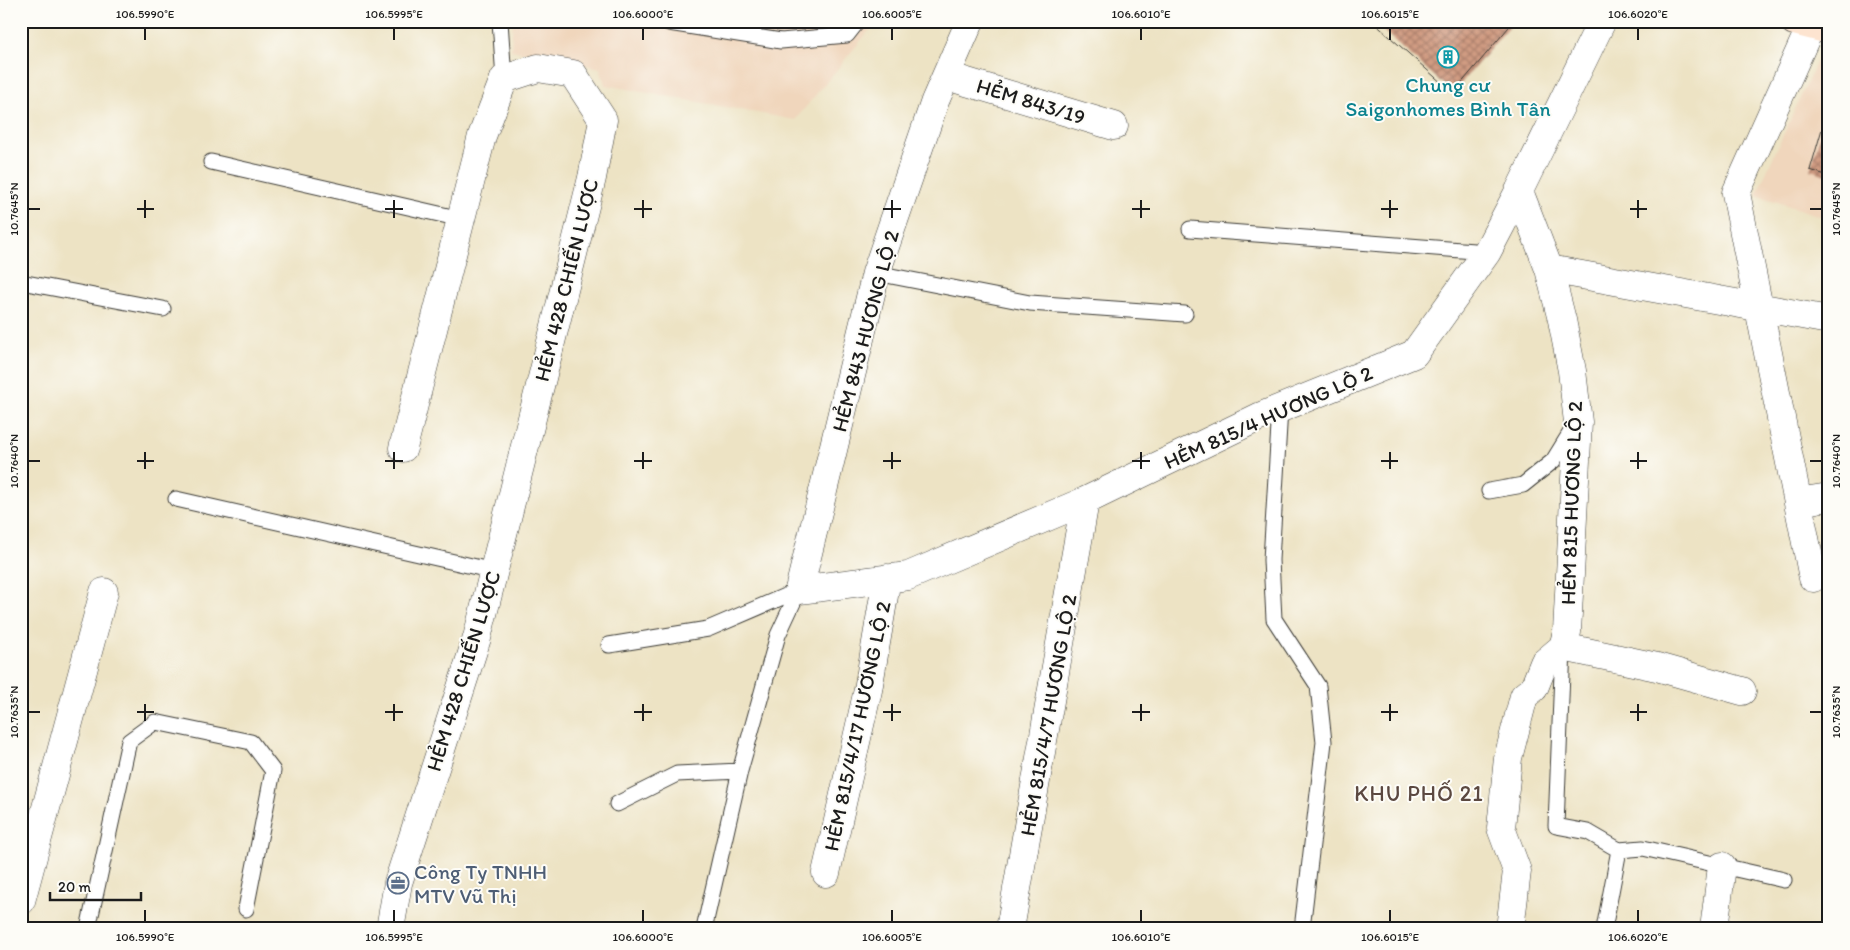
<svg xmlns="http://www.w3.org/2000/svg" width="1850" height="950" viewBox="0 0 1850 950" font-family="Itim,sans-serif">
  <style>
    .built { fill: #f0d6bc }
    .building { fill: url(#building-cross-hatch) }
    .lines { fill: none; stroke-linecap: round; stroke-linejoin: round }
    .service-casing { stroke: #3b3a35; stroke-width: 17 }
    .minor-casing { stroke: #3b3a35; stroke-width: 29 }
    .secondary-casing { stroke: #3b3a35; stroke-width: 29 }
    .service { stroke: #fff; stroke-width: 15 }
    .minor { stroke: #fff; stroke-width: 28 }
    .secondary { stroke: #fde4d0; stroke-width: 28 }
    .ticks { fill: none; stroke: #1c1c1c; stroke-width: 2 }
    .labels { text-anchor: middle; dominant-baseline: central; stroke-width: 4; stroke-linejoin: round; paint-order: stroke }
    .culture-label { font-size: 21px; fill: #0d838f; stroke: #fdfcf7 }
    .street-label { font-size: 21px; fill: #1c1c1c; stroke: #fdfcf7 }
    .service-label { font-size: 21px; fill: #4e5e75; stroke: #fdfcf7; text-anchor: start }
    .neighbourhood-label { font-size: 22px; letter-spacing: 1px; fill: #5b4840; stroke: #fdfcf7 }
    .neatline { fill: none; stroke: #1c1c1c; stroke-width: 2 }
    .ticks-label { font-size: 12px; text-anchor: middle; fill: #1c1c1c }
  </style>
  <defs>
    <pattern id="building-cross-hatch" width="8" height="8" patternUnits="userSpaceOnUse" patternTransform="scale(1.25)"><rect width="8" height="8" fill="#d09b82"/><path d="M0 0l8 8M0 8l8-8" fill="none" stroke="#a87e6a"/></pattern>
  </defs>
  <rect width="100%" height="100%" fill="#fdfcf7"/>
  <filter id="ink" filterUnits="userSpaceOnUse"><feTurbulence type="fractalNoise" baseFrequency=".02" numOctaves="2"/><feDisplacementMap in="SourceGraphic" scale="10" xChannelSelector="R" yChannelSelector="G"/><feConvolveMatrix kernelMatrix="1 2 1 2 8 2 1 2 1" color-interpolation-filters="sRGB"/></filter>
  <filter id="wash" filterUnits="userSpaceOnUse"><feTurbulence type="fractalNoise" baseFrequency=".0096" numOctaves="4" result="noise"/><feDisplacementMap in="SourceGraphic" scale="20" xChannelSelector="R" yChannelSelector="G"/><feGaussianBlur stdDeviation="1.12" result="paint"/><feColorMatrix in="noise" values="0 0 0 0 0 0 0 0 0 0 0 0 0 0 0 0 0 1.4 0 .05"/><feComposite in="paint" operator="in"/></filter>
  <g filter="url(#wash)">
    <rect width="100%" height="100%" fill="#ede3c4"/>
    <path class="built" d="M513,21H877L795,120L605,85L600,68L511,50Z
      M1820,54L1829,56V219L1756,195Z"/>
    <g id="blocks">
      <path class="building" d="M806,21H827L826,26Z
        M1372,21H1514L1453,93Z
        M1822,129L1829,131V176L1810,170Z
        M1828,181H1829V198L1824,197Z"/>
    </g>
  </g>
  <g filter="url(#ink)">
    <use href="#blocks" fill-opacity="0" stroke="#3b3a35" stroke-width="1"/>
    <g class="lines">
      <g class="service-casing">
        <path id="service" d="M500,21L504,79
          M669,21V23L781,41L847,35L858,21
          M211,162L461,219
          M1190,229L1487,252
          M876,273L1030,303L1185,314
          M21,282L163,309
          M1280,409L1271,560L1274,619L1318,686L1324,742L1302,929
          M1489,491L1523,485L1553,461L1574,427
          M176,499L494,571
          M609,645L708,629L799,590
          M1563,647L1556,826L1588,832L1619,850L1643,848L1784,880
          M617,804L677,774L740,771L778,635L799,590
          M88,929L129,741L155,722L251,742L273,771L246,909
          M704,929L740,771
          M1604,929L1619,850"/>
      </g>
      <g class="minor-casing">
        <path id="minor" d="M970,21L935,101L876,273L799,590L908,576L1085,501L1259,417L1414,354L1487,252L1519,191L1602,21
          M1811,26L1736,193L1813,578
          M947,76L1114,126
          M1549,269L1829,320
          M1798,502L1829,497
          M1563,647L1657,667L1742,691
          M826,873L868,690L887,578
          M21,901L104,592
          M390,929L398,883L477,638L592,178L603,120L573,74L538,68L504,79L482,136L403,448
          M1010,929L1085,501
          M1510,929L1517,871L1501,828L1508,758L1524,696L1534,688L1544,663L1563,647L1567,632L1578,422L1572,371L1562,320L1549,269L1519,191
          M1714,929L1722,866"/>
      </g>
      <g class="secondary-casing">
        <path id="secondary" d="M1794,21L1829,30"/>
      </g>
      <use href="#service" class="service"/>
      <use href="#minor" class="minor"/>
      <use href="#secondary" class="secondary"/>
    </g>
  </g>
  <path class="ticks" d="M145,28V40M394,28V40M643,28V40M892,28V40M1141,28V40M1390,28V40M1638,28V40M145,200V218M394,200V218M643,200V218M892,200V218M1141,200V218M1390,200V218M1638,200V218M28,209H40M137,209H154M385,209H403M634,209H652M883,209H901M1132,209H1150M1381,209H1398M1630,209H1647M1810,209H1822M145,452V469M394,452V469M643,452V469M892,452V469M1141,452V469M1390,452V469M1638,452V469M28,461H40M137,461H154M385,461H403M634,461H652M883,461H901M1132,461H1150M1381,461H1398M1630,461H1647M1810,461H1822M145,704V721M394,704V721M643,704V721M892,704V721M1141,704V721M1390,704V721M1638,704V721M28,712H40M137,712H154M385,712H403M634,712H652M883,712H901M1132,712H1150M1381,712H1398M1630,712H1647M1810,712H1822M145,910V922M394,910V922M643,910V922M892,910V922M1141,910V922M1390,910V922M1638,910V922"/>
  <defs>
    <g id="building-ring" transform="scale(1.125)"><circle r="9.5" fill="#fdfcf7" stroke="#0f9aa8" stroke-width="1.5"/><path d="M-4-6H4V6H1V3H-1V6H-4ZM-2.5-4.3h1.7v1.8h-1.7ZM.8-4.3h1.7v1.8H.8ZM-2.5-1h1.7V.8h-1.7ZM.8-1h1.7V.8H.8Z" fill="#0f9aa8"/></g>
    <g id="office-ring" transform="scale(1.125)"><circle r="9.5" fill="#fdfcf7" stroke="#5c6f8a" stroke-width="1.5"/><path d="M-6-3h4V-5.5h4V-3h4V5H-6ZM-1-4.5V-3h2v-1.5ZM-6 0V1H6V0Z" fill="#5c6f8a"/></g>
  </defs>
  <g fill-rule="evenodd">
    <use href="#building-ring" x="1448" y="57"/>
    <use href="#office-ring" x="398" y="883"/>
  </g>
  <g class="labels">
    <g class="culture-label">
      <text x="1448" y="84">Chung cư<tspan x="1448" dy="24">Saigonhomes Bình Tân</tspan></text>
    </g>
    <g class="street-label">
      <text transform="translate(1031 101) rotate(17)">HẺM 843/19</text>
      <text transform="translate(566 280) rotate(-76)">HẺM 428 CHIẾN LƯỢC</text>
      <text transform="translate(865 331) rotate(-75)">HẺM 843 HƯƠNG LỘ 2</text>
      <text transform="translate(1268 417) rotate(-24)">HẺM 815/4 HƯƠNG LỘ 2</text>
      <text transform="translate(1571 503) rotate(-88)">HẺM 815 HƯƠNG LỘ 2</text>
      <text transform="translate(463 671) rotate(-73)">HẺM 428 CHIẾN LƯỢC</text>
      <text transform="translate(1048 715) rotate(-80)">HẺM 815/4/7 HƯƠNG LỘ 2</text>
      <text transform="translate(857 726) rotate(-78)">HẺM 815/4/17 HƯƠNG LỘ 2</text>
    </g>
    <g class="service-label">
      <text x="414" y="871">Công Ty TNHH<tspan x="414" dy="24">MTV Vũ Thị</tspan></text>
    </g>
    <g class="neighbourhood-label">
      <text x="1419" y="793">KHU PHỐ 21</text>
    </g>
  </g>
  <rect width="1850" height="950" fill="none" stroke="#fdfcf7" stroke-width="55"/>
  <path d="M50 892v8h91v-8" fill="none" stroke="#1c1c1c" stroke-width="2.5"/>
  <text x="58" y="892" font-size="15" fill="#1c1c1c" stroke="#fdfcf7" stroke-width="4" paint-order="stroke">20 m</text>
  <rect x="28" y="28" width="1794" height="894" class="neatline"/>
  <g class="ticks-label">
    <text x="145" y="18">106.5990°E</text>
    <text x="394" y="18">106.5995°E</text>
    <text x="643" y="18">106.6000°E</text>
    <text x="892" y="18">106.6005°E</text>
    <text x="1141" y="18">106.6010°E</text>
    <text x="1390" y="18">106.6015°E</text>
    <text x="1638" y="18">106.6020°E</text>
    <text transform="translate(14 209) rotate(-90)" y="4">10.7645°N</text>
    <text transform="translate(1836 209) rotate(-90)" y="4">10.7645°N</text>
    <text transform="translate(14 461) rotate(-90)" y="4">10.7640°N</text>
    <text transform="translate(1836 461) rotate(-90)" y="4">10.7640°N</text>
    <text transform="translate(14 712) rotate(-90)" y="4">10.7635°N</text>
    <text transform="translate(1836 712) rotate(-90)" y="4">10.7635°N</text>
    <text x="145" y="941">106.5990°E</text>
    <text x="394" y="941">106.5995°E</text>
    <text x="643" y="941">106.6000°E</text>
    <text x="892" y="941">106.6005°E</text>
    <text x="1141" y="941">106.6010°E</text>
    <text x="1390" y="941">106.6015°E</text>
    <text x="1638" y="941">106.6020°E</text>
  </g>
</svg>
